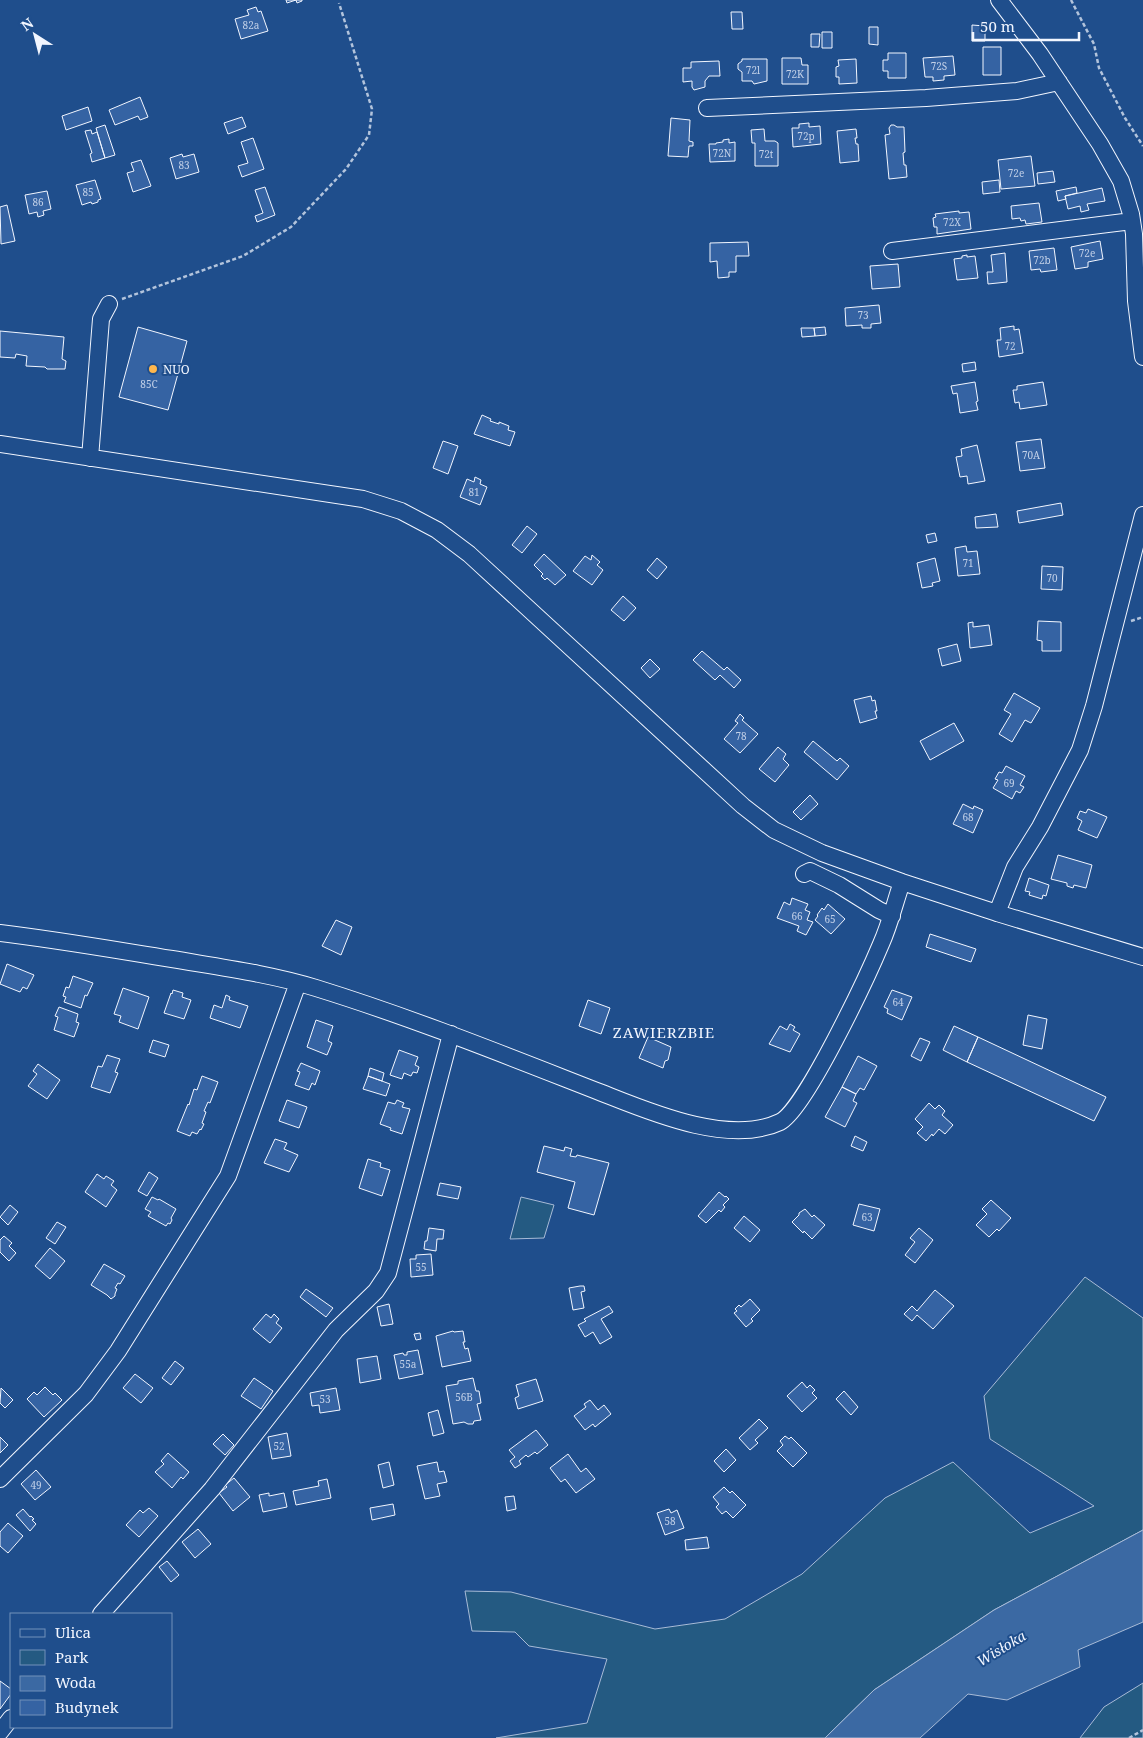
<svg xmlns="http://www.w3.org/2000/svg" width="1143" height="1738" viewBox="0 0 1143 1738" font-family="'Noto Serif',serif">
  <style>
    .green { fill: #245a82; stroke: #a8bbd7 }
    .water { fill: #3b69a3; stroke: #a8bbd7 }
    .building { fill: #3563a3; stroke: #f2f6ff }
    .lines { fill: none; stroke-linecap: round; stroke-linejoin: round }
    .minor-casing { stroke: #f2f6ff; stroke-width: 18 }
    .path { stroke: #b3c4dc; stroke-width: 2.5; stroke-dasharray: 4 2.5; stroke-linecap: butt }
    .minor { stroke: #1f4e8c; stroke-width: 16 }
    .poi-dot { fill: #ffb74d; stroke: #1f4e8c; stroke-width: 2 }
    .labels { text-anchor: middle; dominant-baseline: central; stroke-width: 4; stroke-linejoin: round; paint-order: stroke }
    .number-label { font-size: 10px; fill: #c3d1e8 }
    .poi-label { font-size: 12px; fill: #f2f6ff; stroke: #1f4e8c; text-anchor: start }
    .water-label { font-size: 14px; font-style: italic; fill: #f2f6ff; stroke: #1f4e8c }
    .quarter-label { font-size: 15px; letter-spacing: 1px; fill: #f2f6ff; stroke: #1f4e8c }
  </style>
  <rect width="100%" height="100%" fill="#1f4e8c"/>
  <path class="green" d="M521,1197L554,1205L544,1238L510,1239Z
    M1085,1277L1143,1318V1530L994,1610L874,1690L825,1738H496L587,1723L607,1659L529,1646L515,1632L472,1631L465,1591L511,1592L655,1629L725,1619L802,1574L885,1498L953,1462L1030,1533L1094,1506L990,1439L984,1396Z
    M1143,1683V1738H1080L1104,1707Z"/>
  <path class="water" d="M1143,1530V1622L1078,1650L1080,1667L1007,1700L968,1694L920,1738H825L874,1690L994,1610Z"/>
  <path class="building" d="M286,0H302V1L297,3L296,0L287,3Z
    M256,7L258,12L261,11L268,31L241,39L235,19L249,15L247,10Z
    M731,12H742L743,29H732Z
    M972,25L985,26V41H972Z
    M869,27H878V45L869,44Z
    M822,32H832V48H822Z
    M811,34H820L819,47H811Z
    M983,47H1001V75H983Z
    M888,53H906V78H888V71H883V60H888Z
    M953,56L955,75L944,76V80L933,81V77H925L923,58Z
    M782,58H801L802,65H808V84H782Z
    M742,59H767V81L754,84L752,81H742V72L738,69V64L742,61Z
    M856,59L857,83L839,84V77H836V67L839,66L838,60Z
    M719,61L720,76H709L705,81V87L694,90L692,87V81L683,82V68H691V62Z
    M140,97L148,117L140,120L138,116L115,125L109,110Z
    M88,107L92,121L66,130L62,116Z
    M242,117L246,127L228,134L224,123Z
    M671,118L690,120L689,141L693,142V146H689L688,157L668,156Z
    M809,123V127L820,126L821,144L793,147L792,128H799V124Z
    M105,125L115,155L105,158L96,128Z
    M891,125H894L897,127H904L905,152L903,153L904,165H906L907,177L889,179L885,135L890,134L889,128Z
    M764,129L765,141H775L778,143V166H755V143H752L751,130Z
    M856,129L857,138H855L856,144H858L859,161L840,163L837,131Z
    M91,130L92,134L97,132L105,158L92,162L90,154L92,153L85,131Z
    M253,138L264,169L242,177L238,166L248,163L241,142Z
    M729,139V143L735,142V161L710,162L709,144H716V143L723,142V140Z
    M182,154L183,157L194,154L199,172L176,179L170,158Z
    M1031,156L1035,186L1001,189L998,160Z
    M141,160L151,186L133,192L127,173L134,171L131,163Z
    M1053,171L1055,182L1038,184L1037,173Z
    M95,180L101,199L98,200V202L92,204L91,202L82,205L76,185Z
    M999,180L1000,192L983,194L982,182Z
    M265,187L275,215L257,222L255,216L263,213L255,190Z
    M1076,187L1077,193L1065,196L1066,199L1058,201L1056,191Z
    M1102,188L1105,201L1087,204L1089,210L1081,212L1080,206L1068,209L1065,196Z
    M47,191L51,209L43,211L44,215L38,217L37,212L29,214L25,195Z
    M1039,203L1042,222L1026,224L1025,220L1021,221L1020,218L1012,219L1011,206Z
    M7,205L15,241L1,244L0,207Z
    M959,211V213L969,212L971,229L937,234V227H934L933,218L936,217L935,214Z
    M1100,241L1103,259L1088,262V267L1075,269L1071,247Z
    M748,242L749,256H736V272H729V277L718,278L717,261L710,262V243Z
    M1054,248L1057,270L1041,272L1040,269L1031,270L1029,251Z
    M1005,253L1007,282L988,284L987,272H993L991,255Z
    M967,255V257L975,256L978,278L957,280L954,259L962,258V256Z
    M898,264L900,287L872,289L870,266Z
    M879,305L881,323L871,324V328H862V325L846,326L845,308Z
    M1014,326V330L1019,329L1023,353L999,357L997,340H1001L1000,328Z
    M138,327L187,341L168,410L119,397Z
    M825,327L826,335L815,336L814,328Z
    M801,328H814L815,336L802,337Z
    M0,331L64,337L62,359L66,361L65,369H47L45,367L26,366L27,356L16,354L15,358L0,357Z
    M975,362L976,370L963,372L962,364Z
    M975,382L978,401L976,402L978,410L960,413L957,393L953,394L951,386Z
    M1043,382L1047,405L1020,409L1019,402L1015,403L1013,390H1017V386Z
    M482,415L491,419L490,421L499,424V422L509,426L508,430L515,432L510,446L474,434Z
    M1041,439L1045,468L1020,471L1016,442Z
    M443,441L458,446L448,474L433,468Z
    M977,445L985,481L968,484L967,476L960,477L956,457L962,456L961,449Z
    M475,477L481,480L480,484L487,487L480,505L460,497L467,479L474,482Z
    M1061,503L1063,515L1019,523L1017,511Z
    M996,514L998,527L976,528L975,517Z
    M527,526L537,534L522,553L512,545Z
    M935,533L937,541L928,543L926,535Z
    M966,546L967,552L977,551L980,574L958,576L955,548Z
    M544,554L566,575L555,585L547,578L545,580L541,576L543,574L534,565Z
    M592,555L600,562L597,565L603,570L592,585L573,571L585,556L591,560Z
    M657,558L667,567L657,579L647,570Z
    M935,558L940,581L932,583L933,586L922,588L917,563Z
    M1042,566L1063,567L1062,590L1041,589Z
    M623,596L636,608L624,621L611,610Z
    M1038,621L1061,622V651H1042V641L1037,640Z
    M973,622V627L989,625L992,645L970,648L968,623Z
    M957,644L961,661L942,666L938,649Z
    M702,651L724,670L727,667L741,680L734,688L720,675L715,680L693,660Z
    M650,659L660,669L650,678L641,668Z
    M1014,693L1040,708L1031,723L1025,720L1012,742L999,734L1011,714L1004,710Z
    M871,696L872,701L875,700L877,711H875L877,718L860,723L854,700Z
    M740,714L744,718L742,720L758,734L740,753L724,739L738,723L735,721Z
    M954,723L964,741L930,760L920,741Z
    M813,741L837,761L840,758L849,766L837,780L804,752Z
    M778,747L786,754L783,759L789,765L775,782L759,769Z
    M1006,766L1025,776L1020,785L1024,787L1020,793L1016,791L1012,799L993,788L998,780L995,779L999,772L1002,773Z
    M810,795L818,804L801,820L793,812Z
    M963,804L973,809L974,806L983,810L973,833L953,824Z
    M1088,809L1107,817L1097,838L1078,830L1082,821L1077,818L1080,811L1086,813Z
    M1058,855L1092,865L1086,888L1074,885L1073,888L1067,886V883L1051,879Z
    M1029,878L1049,885L1046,896L1043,895L1042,899L1029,895L1030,892L1025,891Z
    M792,898L808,904L805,910L810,912L807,920L813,922L806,935L797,931L799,926L777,918L784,902L790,905Z
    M828,904L845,919L831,934L815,920L818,916L817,915L822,908L824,910Z
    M336,920L352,927L341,955L322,946Z
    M930,934L976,949L971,962L926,947Z
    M7,964L34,975L27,989L23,987L20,992L0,984Z
    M73,976L93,983L87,996L85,995L81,1008L64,1002L66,997L63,996L66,987L69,988Z
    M123,988L149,997L138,1029L119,1022L121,1016L114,1014Z
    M173,990L183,993L182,997L191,1000L184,1019L164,1013L171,993L172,994Z
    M892,990L912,997L902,1020L887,1013L888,1009L884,1007Z
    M226,995L230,997L229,1000L248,1006L240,1028L210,1018L214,1005L222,1008Z
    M588,1000L610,1008L601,1034L579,1026Z
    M59,1007L78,1014L76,1022L79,1023L74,1037L54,1030L58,1017L55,1016Z
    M1028,1015L1047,1019L1042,1049L1023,1045Z
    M316,1020L333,1026L328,1041L332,1043L327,1055L307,1047Z
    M790,1024L795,1027L793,1030L800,1034L790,1052L769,1044L780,1026L787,1030Z
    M954,1026L978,1037L967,1062L943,1050Z
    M648,1037L671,1047L668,1060L665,1061L663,1068L639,1058Z
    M978,1037L1106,1097L1094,1121L967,1062Z
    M920,1038L930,1042L921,1061L911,1056Z
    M153,1040L169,1045L165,1057L149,1052Z
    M399,1050L418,1057L415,1065L419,1067L417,1073L413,1072L411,1076L404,1073L402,1079L390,1075Z
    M107,1055L120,1059L115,1072L118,1073L110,1093L91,1087L98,1066L102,1067Z
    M858,1056L877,1066L864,1090L860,1088L856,1094L842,1087Z
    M301,1063L320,1071L315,1085L312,1083L309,1090L295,1085L300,1072L297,1071Z
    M38,1064L60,1080L47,1099L28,1086L37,1074L33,1071Z
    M370,1068L384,1073L382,1081L368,1076Z
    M202,1076L218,1082L210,1103L208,1102L204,1111L206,1112L202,1123L204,1124L201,1130L200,1129L197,1134L192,1132L190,1136L177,1131L188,1104L189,1105L194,1089L197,1090Z
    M368,1076L390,1084L386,1096L363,1089Z
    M842,1087L856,1094L853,1101L857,1103L845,1127L825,1117Z
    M287,1100L307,1107L299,1128L279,1121Z
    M397,1100L404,1103L402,1107L410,1109L402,1134L390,1130L391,1128L380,1124L388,1102L395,1104Z
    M929,1103L935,1109L939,1105L945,1111L942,1115L953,1125L945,1134L939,1129L933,1136L932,1134L926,1141L917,1133L923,1127L915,1119Z
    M855,1136L867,1142L863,1151L851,1146Z
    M275,1139L287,1143L284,1149L298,1155L289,1172L264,1163Z
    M544,1146L564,1151L565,1147L572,1149L570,1156L576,1157L577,1155L609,1163L594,1215L568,1208L575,1182L537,1172Z
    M368,1159L381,1163L380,1167L390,1170L382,1196L359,1188Z
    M149,1172L158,1178L147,1196L138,1191Z
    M97,1174L104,1179L106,1176L114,1181L111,1185L117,1190L106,1207L85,1192Z
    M440,1183L461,1187L458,1199L437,1195Z
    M719,1192L725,1197L726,1196L729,1199L723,1205L725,1207L721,1212L719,1210L706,1223L698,1216Z
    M152,1197L158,1200L159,1199L176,1209L171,1218L172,1220L170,1224L168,1223L166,1226L148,1216L151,1212L145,1209Z
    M991,1200L1011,1218L999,1231L997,1229L989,1237L976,1225L987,1214L982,1209Z
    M859,1204L880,1209L874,1231L853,1225Z
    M10,1205L18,1212L8,1225L0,1217Z
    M805,1209L812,1217L814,1215L825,1225L812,1239L804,1231L803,1233L792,1222L799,1215V1213Z
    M744,1216L760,1230L750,1242L734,1228Z
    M57,1222L66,1227L55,1244L46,1238Z
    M429,1228L444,1230L443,1239H437L436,1251L424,1249L425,1241H427Z
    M919,1228L933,1240L915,1263L905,1255L915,1242L910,1238Z
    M4,1236L12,1243L9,1246L16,1253L9,1261L0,1252V1240Z
    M50,1248L65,1261L50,1279L35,1266Z
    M431,1254L433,1275L411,1277L410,1259H416V1255Z
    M104,1264L125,1276L120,1284L118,1283L115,1288L117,1289L115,1294V1296L111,1299L107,1295L91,1285Z
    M580,1286H584L585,1291L581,1292L584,1308L573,1310L569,1288Z
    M306,1289L333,1308L326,1317L300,1297Z
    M935,1290L954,1306L933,1329L917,1315L912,1321L904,1314L912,1306L917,1311Z
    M750,1299L760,1310L751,1319L753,1321L746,1327L734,1313L737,1311L735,1309L739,1305L741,1307Z
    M389,1304L393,1324L381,1326L377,1307Z
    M609,1306L613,1312L601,1319L612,1337L600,1344L593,1332L585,1337L578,1325L586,1321L584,1319Z
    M266,1314L271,1318L274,1314L279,1319L276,1323L282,1328L270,1343L253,1329Z
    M453,1331L454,1332L463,1331L465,1342H463L465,1349L468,1348L471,1361L442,1367L436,1336Z
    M420,1333L421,1339L416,1340L414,1334Z
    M418,1350L423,1374L399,1379L394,1355L403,1353L404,1355H407V1352Z
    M377,1356L381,1379L360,1383L357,1359Z
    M175,1361L184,1368L171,1385L162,1378Z
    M135,1374L153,1388L141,1403L123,1388Z
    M254,1378L273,1391L261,1409L241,1396Z
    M473,1378L476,1391H479L481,1403L477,1404L481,1420L474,1421L473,1424H468L464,1422L453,1424L446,1386L458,1384V1381Z
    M536,1379L543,1401L518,1409L515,1398L519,1396L516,1385Z
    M802,1382L807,1388L810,1385L815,1390L812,1393L817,1398L802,1412L787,1396Z
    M45,1387L53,1395L55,1393L62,1400L44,1417L27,1399L34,1392L37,1395Z
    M1,1388L13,1400L5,1408L0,1403Z
    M336,1388L340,1410L320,1413L319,1405L312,1406L310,1393Z
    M844,1391L858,1407L851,1415L836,1399Z
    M590,1400L598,1410L604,1405L611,1414L595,1427L593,1424L585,1430L574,1416L586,1407L584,1404Z
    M438,1410L444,1433L433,1436L428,1413Z
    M759,1419L768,1428L755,1440L758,1443L750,1450L739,1438Z
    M536,1430L548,1445L537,1454L535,1452L528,1457L526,1455L519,1461L521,1464L515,1468L510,1461L515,1457L509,1450Z
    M287,1433L291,1456L272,1459L268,1437Z
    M223,1434L234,1445L225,1455L213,1444Z
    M785,1436L789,1439L791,1437L807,1453L793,1467L777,1451L783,1445L780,1441Z
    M0,1437L8,1445L0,1453Z
    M726,1449L736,1460L724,1472L714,1461Z
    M168,1453L189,1472L183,1479L181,1477L172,1488L155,1472L164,1464L161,1461Z
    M568,1454L581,1472L586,1468L595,1479L576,1493L565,1479L561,1482L550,1468Z
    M389,1462L394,1485L383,1488L378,1465Z
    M437,1462L439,1472L444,1471L447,1482L437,1484L440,1496L425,1499L417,1466Z
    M36,1470L51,1487L35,1500L21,1484Z
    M234,1478L250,1497L233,1511L219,1493L227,1487L225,1485Z
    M327,1479L331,1498L296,1505L293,1491L319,1486L318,1481Z
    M724,1487L730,1493L732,1491L746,1505L733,1518L726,1511L722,1514L716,1507L719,1504L713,1497Z
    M269,1493V1496L284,1493L287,1507L263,1512L259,1495Z
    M514,1496L516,1509L507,1511L505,1497Z
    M393,1504L395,1515L372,1520L370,1508Z
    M149,1508L158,1516L139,1537L126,1525L140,1510L143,1513Z
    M23,1509L30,1517L31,1516L34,1519L32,1520L36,1524L30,1531L16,1515Z
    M669,1509L671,1513L677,1510L684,1528L665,1535L657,1513Z
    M8,1523L23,1536L8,1553L0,1546V1532Z
    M198,1529L211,1544L195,1558L182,1542Z
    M707,1537L709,1548L686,1550L685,1540Z
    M167,1561L179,1575L171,1582L159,1567Z
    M0,1681L11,1689V1694L0,1709Z"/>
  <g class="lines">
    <g class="minor-casing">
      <path id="minor" d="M999,0L1040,54L1100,144L1121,181L1131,214L1134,234L1136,301L1143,357
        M707,108L926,98L1017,91L1059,82
        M892,251L1132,221
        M0,444L363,499L401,511L437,530L469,554L743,806L774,830L822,853L902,882L997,913L1143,957
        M90,458L101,319L109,304
        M804,874L810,871L839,885L879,910L892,916
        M997,913L1015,867L1040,827L1080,750L1094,706L1143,515
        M0,933C58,940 115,950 172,959C219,967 271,974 316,988C413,1018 507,1056 602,1093C650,1112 729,1146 780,1122C805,1110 868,975 881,944C890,924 895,902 902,882
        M0,1479L86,1394L118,1351L228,1176L298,983
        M101,1614L212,1489L336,1330L376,1291L388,1273L451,1034
        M0,1732L11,1718"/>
    </g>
    <path class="path" d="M1071,0L1094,44L1099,68L1125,118L1143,146
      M122,299L243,256L291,227L346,169L369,135L372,109L339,3
      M1131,621L1143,617
      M1129,1738L1143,1730"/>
    <use href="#minor" class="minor"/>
  </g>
  <circle class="poi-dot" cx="153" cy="369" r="5"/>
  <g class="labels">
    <g class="number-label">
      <text x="251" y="25">82a</text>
      <text x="939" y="66">72S</text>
      <text x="753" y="70">72l</text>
      <text x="795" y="74">72K</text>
      <text x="806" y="136">72p</text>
      <text x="722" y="153">72N</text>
      <text x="766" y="154">72t</text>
      <text x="184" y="165">83</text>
      <text x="1016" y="173">72e</text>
      <text x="88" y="192">85</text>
      <text x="38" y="202">86</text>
      <text x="952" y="222">72X</text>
      <text x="1087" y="253">72e</text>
      <text x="1042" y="260">72b</text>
      <text x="863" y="315">73</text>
      <text x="1010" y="346">72</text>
      <text x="149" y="384">85C</text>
      <text x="1031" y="455">70A</text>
      <text x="474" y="492">81</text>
      <text x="968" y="563">71</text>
      <text x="1052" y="578">70</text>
      <text x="741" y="736">78</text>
      <text x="1009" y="783">69</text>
      <text x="968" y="817">68</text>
      <text x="797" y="916">66</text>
      <text x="830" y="919">65</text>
      <text x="898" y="1002">64</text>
      <text x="867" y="1217">63</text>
      <text x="421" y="1267">55</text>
      <text x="408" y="1364">55a</text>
      <text x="464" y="1397">56B</text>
      <text x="325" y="1399">53</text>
      <text x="279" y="1446">52</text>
      <text x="36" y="1485">49</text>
      <text x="670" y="1521">58</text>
    </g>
    <g class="poi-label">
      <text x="163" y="369">NUO</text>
    </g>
    <g class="water-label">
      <text transform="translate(1001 1648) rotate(-31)">Wisłoka</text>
    </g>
    <g class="quarter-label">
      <text x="664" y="1032">ZAWIERZBIE</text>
    </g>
  </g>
  <rect x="10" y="1613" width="162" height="115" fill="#1f4e8c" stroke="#7391ba"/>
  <rect x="20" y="1629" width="25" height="8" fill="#1f4e8c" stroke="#7391ba"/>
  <text x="55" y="1638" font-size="15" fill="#f2f6ff">Ulica</text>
  <rect x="20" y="1650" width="25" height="15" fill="#245a82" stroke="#7391ba"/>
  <text x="55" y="1663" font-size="15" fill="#f2f6ff">Park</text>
  <rect x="20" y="1676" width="25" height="15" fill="#3b69a3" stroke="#7391ba"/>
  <text x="55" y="1688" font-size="15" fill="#f2f6ff">Woda</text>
  <rect x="20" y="1700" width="25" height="15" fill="#3563a3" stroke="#7391ba"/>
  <text x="55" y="1713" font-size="15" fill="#f2f6ff">Budynek</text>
  <g transform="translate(35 35) rotate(324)" stroke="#1f4e8c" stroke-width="4" paint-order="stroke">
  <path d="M0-4L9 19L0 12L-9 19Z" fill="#f2f6ff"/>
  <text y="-8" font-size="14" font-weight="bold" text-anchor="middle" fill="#f2f6ff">N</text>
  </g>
  <path d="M973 32v8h106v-8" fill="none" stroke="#f2f6ff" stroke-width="2.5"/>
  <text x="980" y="32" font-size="15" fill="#f2f6ff" stroke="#1f4e8c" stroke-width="4" paint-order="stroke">50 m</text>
</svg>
